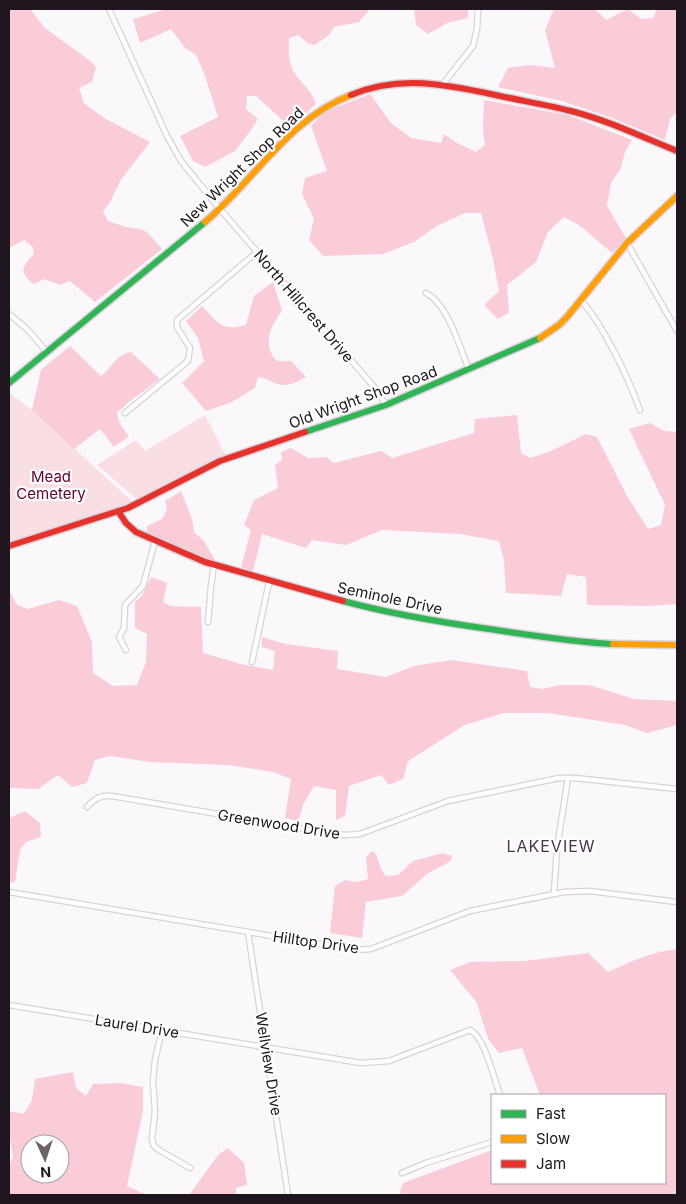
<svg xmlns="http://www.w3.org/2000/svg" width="686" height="1204" viewBox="0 0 686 1204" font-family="Inter,sans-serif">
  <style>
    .green { fill: #f9dee4 }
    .forest { fill: #faccd7; fill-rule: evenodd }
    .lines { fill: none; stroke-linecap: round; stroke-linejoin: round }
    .street-casing { stroke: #d9d2d9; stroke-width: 7 }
    .fast-casing { stroke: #d9d2d9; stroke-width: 9 }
    .slow-casing { stroke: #d9d2d9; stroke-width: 9 }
    .jam-casing { stroke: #d9d2d9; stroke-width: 9 }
    .street { stroke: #fefefe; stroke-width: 4.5 }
    .fast { stroke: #30b455; stroke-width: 6 }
    .slow { stroke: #ff9f0a; stroke-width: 6 }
    .jam { stroke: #e5322d; stroke-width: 6 }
    .labels { text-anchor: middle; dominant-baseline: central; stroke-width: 4.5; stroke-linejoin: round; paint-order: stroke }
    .street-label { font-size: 15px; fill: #1e151e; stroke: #fff }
    .park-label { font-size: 15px; fill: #610028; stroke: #fff }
    .neighbourhood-label { font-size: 16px; letter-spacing: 1px; fill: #49334a; stroke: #fff }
  </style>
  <rect width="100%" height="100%" fill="#fbf8fb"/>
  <path class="green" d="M11,394L32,410L133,502L78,522L9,542V395Z
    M205,415L226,456L139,501L97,465L136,440L145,451Z"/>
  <path class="forest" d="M9,9H30L45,28L93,63L96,68L92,82L79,88L84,103L104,118L150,142L121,180L109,204L103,211L108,221L126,227L140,229L147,232L162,249L95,302L70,281L60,285L44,279L34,284C18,273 22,266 34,254L33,247L24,240L9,248Z
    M167,9H370L359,22L334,27L329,35L315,45L309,44L298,35L289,38C288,52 288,67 299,79C308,90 311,90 316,104L291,128L256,96H247L246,109L258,119L251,130L235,151L205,167L193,161L180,136L218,117L204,73L196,55L185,48L171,29L140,43L133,19Z
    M414,9H468V18L447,23L428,34L416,25Z
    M554,9H595L606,20L628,9L641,19L653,18L657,9H677V112L670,119L665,140L612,118L562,101L498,87L508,68L529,65L555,68L545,30Z
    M370,94L391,123L411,138L441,143L444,134L457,143L476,152L485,145L483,130L484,100L568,115L632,140L625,152L621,168L611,183L607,206L626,238L612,253L579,225L564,217L548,232L536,262L507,285L509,313L498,319L484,305L499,291L493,259L481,213H465L437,226L414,242L383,254L323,256L309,240L314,219L302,194L305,178L327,171L311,126L324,112Z
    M273,282L282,310C274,323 264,337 271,352C272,356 275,360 279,361C282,362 288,361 291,361L306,377C297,382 288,387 278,384C270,382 267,378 258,377L255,388L232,402L206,411L182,383L204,361L198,338L186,321L202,306C218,322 220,332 246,325L254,296Z
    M70,346L101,376C113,367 115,355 131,352L160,379L130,401L117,413L120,424L129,436L114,447L100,429L74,449L32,410L41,370Z
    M517,415L521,453L530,458L551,451L586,434L597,437L627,496L648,529L661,525L665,505L629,429L650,423L664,431L677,432V604L647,606L587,605L586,577L567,574L561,596L506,593L504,561L499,541L460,534L382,530L346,545L312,540L306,548L262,534L253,571L241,567L251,530L244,525L254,500L278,488L275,465L282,460L281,452L291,448L308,458L326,457L334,463L381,451L392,458L474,433L475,419Z
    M181,491L192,519L194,532L204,541L215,560H209L147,533V526L162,519L167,510L165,501Z
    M151,577L167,583L163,602L170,606L201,607L203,653L241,664L273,670L275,651L262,647V637L285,644L338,651L337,669L386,677L414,666L451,660L527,671L530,687L543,689L560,685H589L634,699L677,701V725L647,733L625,725L548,713H504L465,725L408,761L403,779L389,785L381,775L349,786L345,816L336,820V790L314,786L304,803L298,821L285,818L291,779L273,772L228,765L150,762L110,756L95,760L87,783L72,787L58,775L38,789L9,788V590L17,605L28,609L59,600L77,606L92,642L93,673L113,686L137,685L146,662L147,634L135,628V602L141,597Z
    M25,811L40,823L41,837L26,842L20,850L15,882L9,883V818Z
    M372,851L376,854L381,869L386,876L398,875L413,861L443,853L452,856L451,861L427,874L402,896L366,902L362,938L330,933L335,886L345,880L357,882L368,879L366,857Z
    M677,949V1195H401L400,1191L403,1183L492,1150V1183H665V1095H540L522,1048L499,1053L488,1039L477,1003L450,970L470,962L525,961L588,953L608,972C631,961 652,952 677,949Z
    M73,1072L76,1088L86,1096L93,1084L120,1083L143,1087V1111L127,1186L147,1195H9V1165L13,1157L9,1132V1111L24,1114L32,1100L35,1079ZM30,1144H60V1174H30Z
    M228,1148L244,1163L247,1185L236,1188V1195H189L219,1154Z"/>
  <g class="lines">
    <g class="street-casing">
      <path id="street" d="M109,9L167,136L181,161L220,209L376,389L386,405
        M443,84L473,46L477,29L478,9
        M627,243L677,331
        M426,293C448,304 460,348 469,370
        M581,300C605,328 627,375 640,410
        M9,314L27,329L47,352
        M125,413L188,361L190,348L177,327V320L257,252
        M208,622L211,586L214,565
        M126,650L119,637L124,628L125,605L143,586L155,541
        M252,662L269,582
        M87,807C95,798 101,795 112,796L329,833L345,835L360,834L448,801L559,778H575L677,789
        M9,892L356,950L371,949L470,911L564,892L590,891L677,902
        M554,893L557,848L568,778
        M248,932L288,1195
        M9,1005L361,1063L389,1061L470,1030C485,1037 494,1079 500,1095
        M162,1030L155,1060L153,1081L155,1111L152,1139L154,1146L159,1150L190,1168
        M402,1173L426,1163L492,1142"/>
    </g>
    <g class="fast-casing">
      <path id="fast" d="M9,383L205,222
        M305,432L386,405L540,338
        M343,601C391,614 439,622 489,629C530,635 571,642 613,644"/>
    </g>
    <g class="slow-casing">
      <path id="slow" d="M205,222C255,180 288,119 351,95
        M540,338L559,325L567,317L627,243L677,196
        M613,644L677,645"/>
    </g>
    <g class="jam-casing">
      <path id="jam" d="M351,95C402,74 448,85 500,96C523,101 547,105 571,111C607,120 642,137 677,151
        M118,511L126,523L136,532L205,562L343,601
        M9,546L128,508L220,461L305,432"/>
    </g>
    <use href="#street" class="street"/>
    <use href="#fast" class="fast"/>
    <use href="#slow" class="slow"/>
    <use href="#jam" class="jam"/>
  </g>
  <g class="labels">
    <g class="street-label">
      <text transform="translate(242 167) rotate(-44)">New Wright Shop Road</text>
      <text transform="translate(304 306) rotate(49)">North Hillcrest Drive</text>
      <text transform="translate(363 397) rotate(-20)">Old Wright Shop Road</text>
      <text transform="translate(390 598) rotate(12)">Seminole Drive</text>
      <text transform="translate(279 824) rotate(9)">Greenwood Drive</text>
      <text transform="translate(316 942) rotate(8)">Hilltop Drive</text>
      <text transform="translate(137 1026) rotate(9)">Laurel Drive</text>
      <text transform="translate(269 1064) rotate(81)">Wellview Drive</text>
    </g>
    <g class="park-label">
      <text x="51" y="476">Mead<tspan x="51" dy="17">Cemetery</tspan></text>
    </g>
    <g class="neighbourhood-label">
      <text x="551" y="846">LAKEVIEW</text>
    </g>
  </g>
  <rect width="686" height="1204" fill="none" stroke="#1e151e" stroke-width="20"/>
  <rect x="491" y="1094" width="175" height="90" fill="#ffffff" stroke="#a5a1a5"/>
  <rect x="501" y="1110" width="25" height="8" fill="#30b455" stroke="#a5a1a5"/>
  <text x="536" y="1119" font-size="15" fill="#1e151e">Fast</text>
  <rect x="501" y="1135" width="25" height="8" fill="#ff9f0a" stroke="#a5a1a5"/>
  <text x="536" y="1144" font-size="15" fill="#1e151e">Slow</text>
  <rect x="501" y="1160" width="25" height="8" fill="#e5322d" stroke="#a5a1a5"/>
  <text x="536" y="1169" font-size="15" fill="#1e151e">Jam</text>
  <g transform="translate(45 1159) rotate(177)"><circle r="24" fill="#ffffff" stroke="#a5a1a5"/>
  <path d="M0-4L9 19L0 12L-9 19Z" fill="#6b646b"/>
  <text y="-8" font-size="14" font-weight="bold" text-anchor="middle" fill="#1e151e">N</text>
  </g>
</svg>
